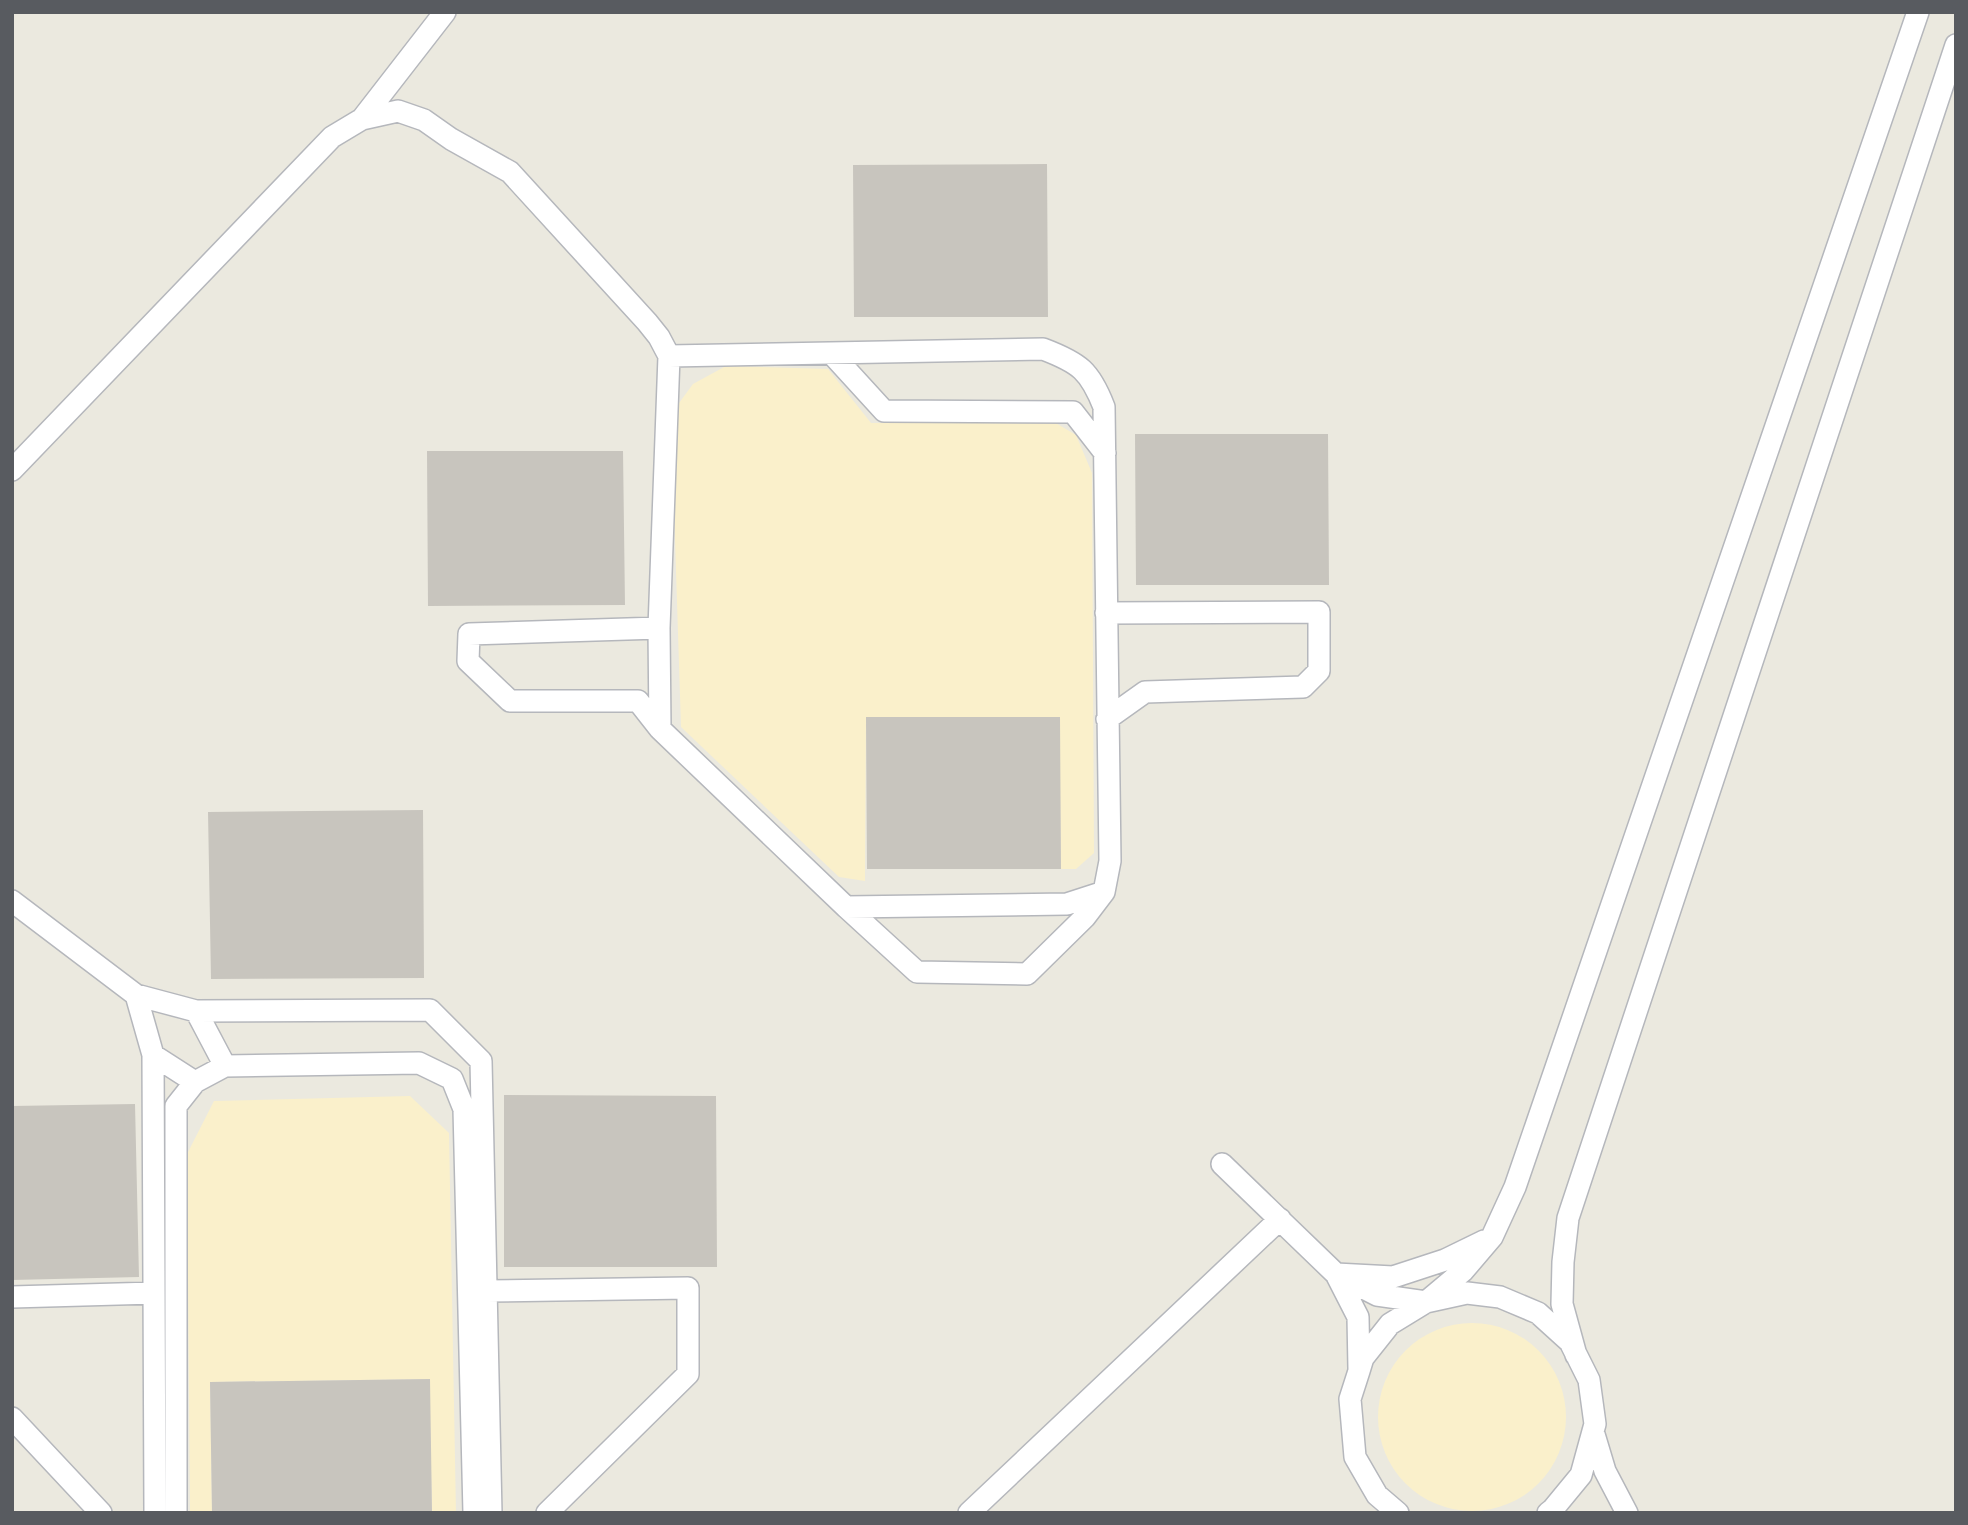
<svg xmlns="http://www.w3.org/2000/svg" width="1968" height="1525" viewBox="0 0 1968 1525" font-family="Raleway,sans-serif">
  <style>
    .sand { fill: #faf0cb }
    .building { fill: #c8c5be }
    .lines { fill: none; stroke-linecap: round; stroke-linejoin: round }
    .service-casing { stroke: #b5b7bc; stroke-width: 24 }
    .service { stroke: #fff; stroke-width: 21 }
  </style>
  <rect width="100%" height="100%" fill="#ebe9df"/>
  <path class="sand" d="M726,366L828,369L871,423L1054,422L1076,435L1092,473L1094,853L1076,869H1061L1059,717H866L865,881L839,877L681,727L671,414L693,384Z
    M410,1096L449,1133L456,1513H432L429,1379L210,1382L212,1513H190L187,1154L214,1101Z
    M1378 1417a94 94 0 1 1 188 0a94 94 0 1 1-188 0Z"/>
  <path class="building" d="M1047,164L1048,317H854L853,165Z
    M1135,434H1328L1329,585H1136Z
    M427,451H623L625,605L428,606Z
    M866,717H1060L1061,869H867Z
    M423,810L424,978L211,979L208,812Z
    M504,1095L716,1096L717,1267H504Z
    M135,1104L139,1277L12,1280V1106Z
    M430,1379L432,1513H212L210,1382Z"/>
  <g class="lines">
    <g class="service-casing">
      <path id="service" d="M362,119L445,12
        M831,353L884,411L1073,412L1105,453
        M669,356L1043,349C1080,363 1090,371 1104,407L1110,861L1104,892L1085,917L1027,974L917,972L846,907
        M12,470L332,137L362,119L398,111L424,120L451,139L510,172L647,322L659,337L669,356L659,628L469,634L468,661L510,701H638L660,729
        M1106,613L1319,612V671L1303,687L1145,692L1107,719
        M659,628L660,729L846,907L1067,904L1104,892
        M12,901L136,995
        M196,1011L430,1010L481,1061L491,1513
        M153,1055L155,1513
        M195,1082L153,1055L136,995L196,1011L225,1066
        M1222,1164L1336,1274L1377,1295L1426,1302L1463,1271L1492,1237L1515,1187L1918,12
        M487,1291L688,1288V1374L547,1513
        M12,1297L154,1293
        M1576,1355L1562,1304L1563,1262L1568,1218L1956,45
        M1359,1369L1358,1317L1336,1274L1393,1277L1445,1260L1484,1241
        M12,1418L101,1513
        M1593,1431L1605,1471L1627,1513
        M176,1513V1106L195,1082L225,1066L419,1063L452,1079L464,1109L474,1513
        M969,1513L1280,1219
        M1398,1513L1377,1495L1355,1457L1350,1399L1359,1371L1363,1358L1390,1324L1426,1302L1467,1293L1500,1297L1538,1313L1570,1342L1589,1380L1595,1424L1581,1475L1553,1509L1548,1513"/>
    </g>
    <use href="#service" class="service"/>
  </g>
  <rect width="1968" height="1525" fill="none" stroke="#585b60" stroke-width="28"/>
</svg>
